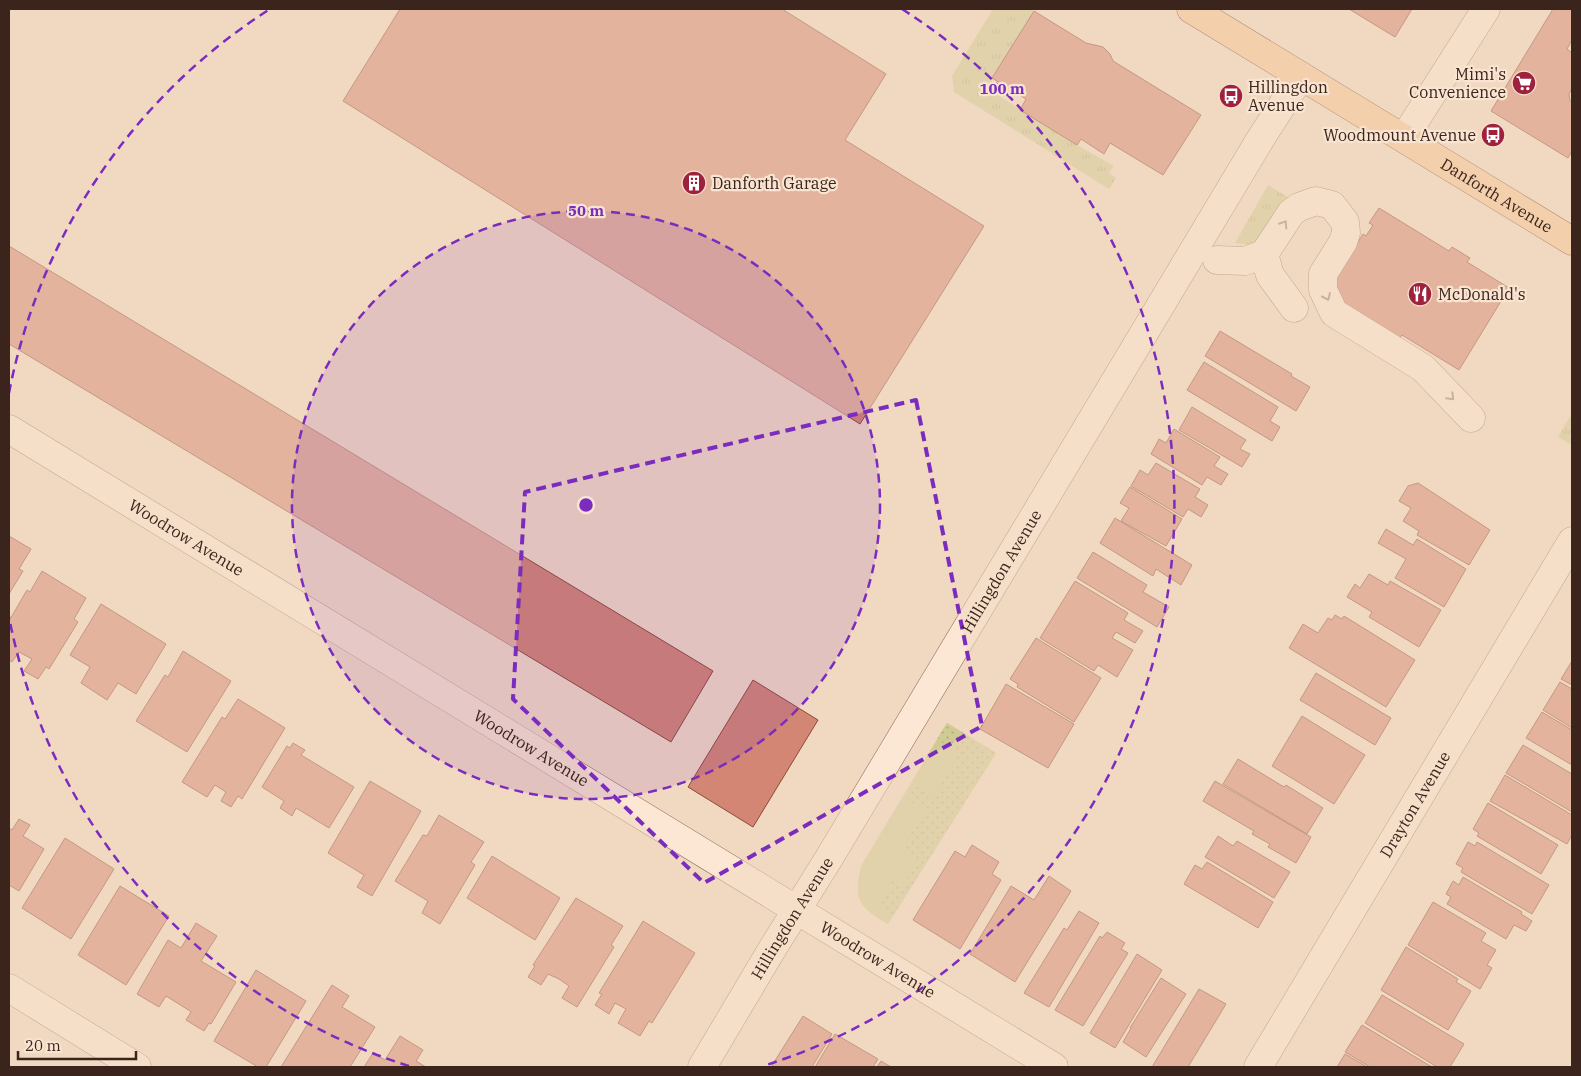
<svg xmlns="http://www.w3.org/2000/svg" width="1581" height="1076" viewBox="0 0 1581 1076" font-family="'IBM Plex Serif',serif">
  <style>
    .grass { fill: url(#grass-tufts) }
    .park { fill: #d0ca93 }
    .garden { fill: url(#garden-dots) }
    .building { fill: #d28673; stroke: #8c4a3b }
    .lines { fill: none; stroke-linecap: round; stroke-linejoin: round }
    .minor-casing { stroke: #8b6757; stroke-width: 29 }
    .major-casing { stroke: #58372b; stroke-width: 29 }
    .minor { stroke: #fbe7d4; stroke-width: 28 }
    .major { stroke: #f7c395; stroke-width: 28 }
    .oneway { stroke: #9a8678 }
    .marked { fill: none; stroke: #7b2cbf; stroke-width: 4; stroke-dasharray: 10 6; stroke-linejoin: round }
    .ring { fill: none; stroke: #7b2cbf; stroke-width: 2.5; stroke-dasharray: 9 6 }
    .labels { text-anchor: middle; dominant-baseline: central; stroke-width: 4.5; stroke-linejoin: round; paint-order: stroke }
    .poi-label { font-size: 16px; fill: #3a241c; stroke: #f8e4d0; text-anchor: start }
    .street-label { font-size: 16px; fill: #3a241c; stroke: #f8e4d0 }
    .centre { fill: #7b2cbf; stroke: #f8e4d0; stroke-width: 2.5 }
    .ring-label { font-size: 15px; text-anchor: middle; font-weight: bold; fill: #7b2cbf; stroke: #f8e4d0; stroke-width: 4.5; stroke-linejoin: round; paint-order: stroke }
  </style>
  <defs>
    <pattern id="grass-tufts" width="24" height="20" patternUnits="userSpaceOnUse" patternTransform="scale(1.25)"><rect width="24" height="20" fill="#d0ca93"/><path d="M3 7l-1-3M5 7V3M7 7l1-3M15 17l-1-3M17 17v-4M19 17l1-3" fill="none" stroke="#b3ad7e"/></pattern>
    <pattern id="garden-dots" width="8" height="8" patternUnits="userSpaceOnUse" patternTransform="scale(1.25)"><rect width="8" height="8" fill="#d0ca93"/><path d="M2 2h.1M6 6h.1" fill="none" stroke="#b3ad7e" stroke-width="1.8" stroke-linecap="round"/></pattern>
  </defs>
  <rect width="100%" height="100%" fill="#f1d8c0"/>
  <path class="grass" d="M993,9H1030L1034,11L992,78L991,91L1077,145L1114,166L1109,173L1116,178L1109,189L954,92L952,76Z
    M1268,185L1289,198L1258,241L1249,245L1235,243Z
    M1572,413V445L1558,437Z"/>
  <path class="park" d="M947,723L996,753L888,924C858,907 852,898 862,864Z"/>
  <path class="garden" d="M947,723L996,753L891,919L881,905L893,880L902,885L918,860L901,849L925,811L907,799L916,786L934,796L959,753L937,739Z"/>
  <path class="building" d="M400,9H782L886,74L845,140L984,226L860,424L343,101Z
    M1349,9H1412L1395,37Z
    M1553,9H1572V40L1567,49L1572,53V89L1569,94L1570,101L1572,100V151L1568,158L1491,111Z
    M1034,11L1086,43L1103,47L1110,54L1113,61L1201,115L1163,175L1110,143L1104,154L1081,139L1077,145L1020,110L1026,99L992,78Z
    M1379,208L1449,251L1452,247L1470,258L1467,262L1509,288L1459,370L1402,335L1397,341L1337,301L1333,283L1363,234L1366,236L1373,225L1369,223Z
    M9,246L713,671L671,742L9,344Z
    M1220,331L1292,374L1291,376L1310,387L1296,411L1205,356Z
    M1204,362L1278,407L1270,421L1280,427L1272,441L1187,390Z
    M1192,407L1246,440L1240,449L1250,454L1242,467L1179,430Z
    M1174,429L1220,457L1214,466L1228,474L1221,485L1207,477L1202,485L1151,454L1159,439L1166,443Z
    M1156,463L1200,489L1195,497L1208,505L1201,517L1188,509L1183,517L1131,486L1140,470L1148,475Z
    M1418,483L1490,530L1469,565L1417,535L1419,531L1403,521L1411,508L1399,501L1408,486Z
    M1130,487L1182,519L1166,546L1121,521L1129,508L1120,503Z
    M1115,518L1192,565L1181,585L1156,569L1153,576L1100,543Z
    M1386,529L1413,545L1417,539L1466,569L1444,607L1395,578L1406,559L1378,543Z
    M9,536L31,549L19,569L23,571L9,594Z
    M1093,552L1147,585L1143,592L1169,607L1157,627L1077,578Z
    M42,571L86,598L74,619L78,622L49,669L46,667L38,679L24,671L32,659L19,652L12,662L9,660V621L27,590L30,592Z
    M1369,574L1388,585L1390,581L1441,610L1419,647L1369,617L1372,612L1347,597L1355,584L1360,588Z
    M1075,581L1128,613L1124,620L1143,631L1135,643L1116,632L1112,638L1133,650L1117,677L1098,665L1094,671L1040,638Z
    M101,604L166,644L136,694L118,683L107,700L81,683L90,667L70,655Z
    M1335,615L1342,619L1344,616L1415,660L1386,707L1289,648L1303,624L1318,633L1328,618L1332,620Z
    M1036,638L1101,678L1074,722L1017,687L1018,684L1010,679Z
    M183,651L231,681L187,752L136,721L165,675L168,677Z
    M1572,661V685L1561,679Z
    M1316,673L1391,718L1375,745L1300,700Z
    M753,680L818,720L753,827L688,787Z
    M1560,682L1572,689V728L1543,710Z
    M1006,684L1074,724L1048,768L980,729Z
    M238,699L285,728L242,799L238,796L231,807L221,801L226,792L215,785L207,797L182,782L222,717L225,719Z
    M1542,712L1572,730V765L1526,738Z
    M1302,716L1365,755L1334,804L1272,766Z
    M293,743L305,750L301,755L354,787L329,828L296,808L292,816L280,808L284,801L262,787L287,746L290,748Z
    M1523,745L1572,774V812L1506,773Z
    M1238,759L1284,787L1286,785L1323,808L1307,834L1223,784Z
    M1505,775L1572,815V835L1567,844L1490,801Z
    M370,781L421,811L372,896L357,887L364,875L328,853Z
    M1215,781L1311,837L1296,863L1268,847L1270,844L1252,834L1254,831L1203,801Z
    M1488,803L1558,845L1541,874L1477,836L1479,833L1473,829Z
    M439,815L484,842L471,862L475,865L440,924L422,913L428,901L395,881L423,835L427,836Z
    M19,819L30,825L23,836L44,849L19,891L9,885V828L12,830Z
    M1218,836L1233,846L1237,841L1290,872L1274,898L1205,857Z
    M65,838L114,869L71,939L22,908Z
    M1468,842L1475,846L1477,842L1549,885L1532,914L1461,872L1463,868L1456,864Z
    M972,845L999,862L992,874L1001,880L960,949L913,920L955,851L965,857Z
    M492,856L560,898L535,940L467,898Z
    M1207,862L1273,902L1258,928L1184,884L1195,865L1202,869Z
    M1049,876L1071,891L1015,982L970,954L1011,886L1034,900Z
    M1463,877L1522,912L1521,914L1532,921L1526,931L1514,925L1506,939L1447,904L1451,897L1446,894L1453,881L1459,885Z
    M120,886L169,916L126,985L78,955Z
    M576,898L623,926L611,945L614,947L577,1007L562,998L569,986L559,979L548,974L541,985L528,977L535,966L533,965Z
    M1433,902L1486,933L1481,941L1496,950L1487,965L1492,968L1480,989L1408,945Z
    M1079,911L1099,923L1049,1007L1024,993L1064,928L1067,930Z
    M643,921L695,953L652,1023L649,1021L640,1036L618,1023L626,1009L615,1003L609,1014L595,1005L602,994L599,993Z
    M196,923L217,936L201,961L236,982L211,1024L209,1023L204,1031L186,1020L191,1012L190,1011L166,996L159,1007L137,994L168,940L181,948Z
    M1107,932L1125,943L1121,949L1128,953L1083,1026L1055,1010L1100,936L1102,938Z
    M1406,947L1458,979L1456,982L1471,991L1448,1030L1381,990Z
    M1137,954L1162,970L1115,1048L1090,1033Z
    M256,970L306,1001L266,1067H258L214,1041Z
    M1161,978L1186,994L1146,1057L1123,1042L1131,1028H1130Z
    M332,985L349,996L342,1007L375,1027L350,1067H281Z
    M1199,989L1226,1004L1188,1067H1152Z
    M1382,995L1464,1044L1450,1067H1437L1365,1023Z
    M803,1016L832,1034L812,1067H771Z
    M1362,1025L1432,1067H1370L1345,1052Z
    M835,1034L878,1059L873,1067H815Z
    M400,1036L423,1050L416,1061L426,1067H364L373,1053L385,1060Z
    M1345,1054L1367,1067H1337Z
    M881,1061L891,1067H877Z"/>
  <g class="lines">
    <g class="minor-casing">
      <g id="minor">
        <path d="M1404,138L1486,9"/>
        <path d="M1264,254L1270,275L1294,308"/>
        <path d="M1217,260L1245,261L1264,254L1291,213L1299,207L1316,201L1332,205L1345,222L1346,233L1343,242L1323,274V290L1334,313L1423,368L1471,418"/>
        <path id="s1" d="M9,429L1054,1067"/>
        <path d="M9,988L137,1067"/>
        <path id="s2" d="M702,1067L774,946L826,863L1261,138L1301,76"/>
        <path id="s3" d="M1258,1067L1572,541"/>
      </g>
    </g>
    <g class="major-casing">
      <g id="major">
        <path id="s4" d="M1191,9L1572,241"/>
      </g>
    </g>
    <use href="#minor" class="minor"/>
    <use href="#major" class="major"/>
  </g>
  <defs><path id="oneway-chevron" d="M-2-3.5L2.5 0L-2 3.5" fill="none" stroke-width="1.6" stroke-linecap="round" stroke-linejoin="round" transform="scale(1.25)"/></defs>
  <g class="oneway">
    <use href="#oneway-chevron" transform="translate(1284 224) rotate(-57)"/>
    <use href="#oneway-chevron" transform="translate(1327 297) rotate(66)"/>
    <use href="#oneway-chevron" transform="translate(1451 397) rotate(46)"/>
  </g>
  <path d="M0 0H1581V1076H0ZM916,400L982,726L704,883L513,699L525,492Z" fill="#f1d8c0" fill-opacity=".55" fill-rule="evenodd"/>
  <path class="marked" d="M916,400L982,726L704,883L513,699L525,492Z"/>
  <circle cx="586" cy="505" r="294" fill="#7b2cbf" fill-opacity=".12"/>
  <g class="ring">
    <circle cx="586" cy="505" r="294"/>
    <path d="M409 1066A588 588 0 0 1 9 617M9 393A588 588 0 0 1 270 9M902 9A588 588 0 0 1 763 1066"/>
  </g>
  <defs>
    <g id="supermarket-disc" transform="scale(1.25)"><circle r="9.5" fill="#9e223e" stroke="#f8e4d0"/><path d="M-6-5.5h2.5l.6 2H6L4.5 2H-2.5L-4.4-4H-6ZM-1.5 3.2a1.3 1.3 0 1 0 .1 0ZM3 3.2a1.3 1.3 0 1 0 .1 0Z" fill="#fff"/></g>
    <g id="bus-disc" transform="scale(1.25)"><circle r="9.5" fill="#9e223e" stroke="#f8e4d0"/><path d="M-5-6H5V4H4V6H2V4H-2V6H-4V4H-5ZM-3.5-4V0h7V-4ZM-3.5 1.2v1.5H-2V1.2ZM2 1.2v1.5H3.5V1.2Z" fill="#fff"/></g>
    <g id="building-disc" transform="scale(1.25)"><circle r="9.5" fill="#9e223e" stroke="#f8e4d0"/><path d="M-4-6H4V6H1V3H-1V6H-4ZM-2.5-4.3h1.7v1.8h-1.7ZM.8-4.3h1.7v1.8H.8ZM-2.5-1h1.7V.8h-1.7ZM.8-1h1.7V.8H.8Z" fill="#fff"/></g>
    <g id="restaurant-disc" transform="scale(1.25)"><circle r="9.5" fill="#9e223e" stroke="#f8e4d0"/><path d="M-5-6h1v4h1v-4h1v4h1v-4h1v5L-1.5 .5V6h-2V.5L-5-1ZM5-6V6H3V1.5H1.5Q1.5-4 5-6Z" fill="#fff"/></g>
  </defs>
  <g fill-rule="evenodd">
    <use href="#supermarket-disc" x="1524" y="83"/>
    <use href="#bus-disc" x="1231" y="96"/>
    <use href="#bus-disc" x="1493" y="135"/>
    <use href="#building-disc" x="694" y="183"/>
    <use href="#restaurant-disc" x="1420" y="294"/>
  </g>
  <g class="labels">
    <g class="poi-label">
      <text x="1506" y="74" text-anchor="end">Mimi's<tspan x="1506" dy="18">Convenience</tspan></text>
      <text x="1248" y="87">Hillingdon<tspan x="1248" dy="18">Avenue</tspan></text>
      <text x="1476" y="135" text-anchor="end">Woodmount Avenue</text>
      <text x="712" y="183">Danforth Garage</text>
      <text x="1438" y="294">McDonald's</text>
    </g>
    <g class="street-label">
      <text stroke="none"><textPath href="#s4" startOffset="358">Danforth Avenue</textPath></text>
      <text stroke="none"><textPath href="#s1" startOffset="208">Woodrow Avenue</textPath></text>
      <text stroke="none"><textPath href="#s2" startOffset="579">Hillingdon Avenue</textPath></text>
      <text stroke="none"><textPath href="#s1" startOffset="612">Woodrow Avenue</textPath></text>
      <text stroke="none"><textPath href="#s3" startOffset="306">Drayton Avenue</textPath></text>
      <text stroke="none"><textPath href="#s2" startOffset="174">Hillingdon Avenue</textPath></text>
      <text stroke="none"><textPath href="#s1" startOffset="1018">Woodrow Avenue</textPath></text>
    </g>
  </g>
  <circle cx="586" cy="505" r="8" class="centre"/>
  <g class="ring-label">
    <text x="1002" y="94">100 m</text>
    <text x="586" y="216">50 m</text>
  </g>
  <rect width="1581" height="1076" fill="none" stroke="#3a241c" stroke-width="20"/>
  <path d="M18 1051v8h118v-8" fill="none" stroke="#3a241c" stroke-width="2.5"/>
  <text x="25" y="1051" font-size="15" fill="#3a241c" stroke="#f8e4d0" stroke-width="4" paint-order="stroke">20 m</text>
</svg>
